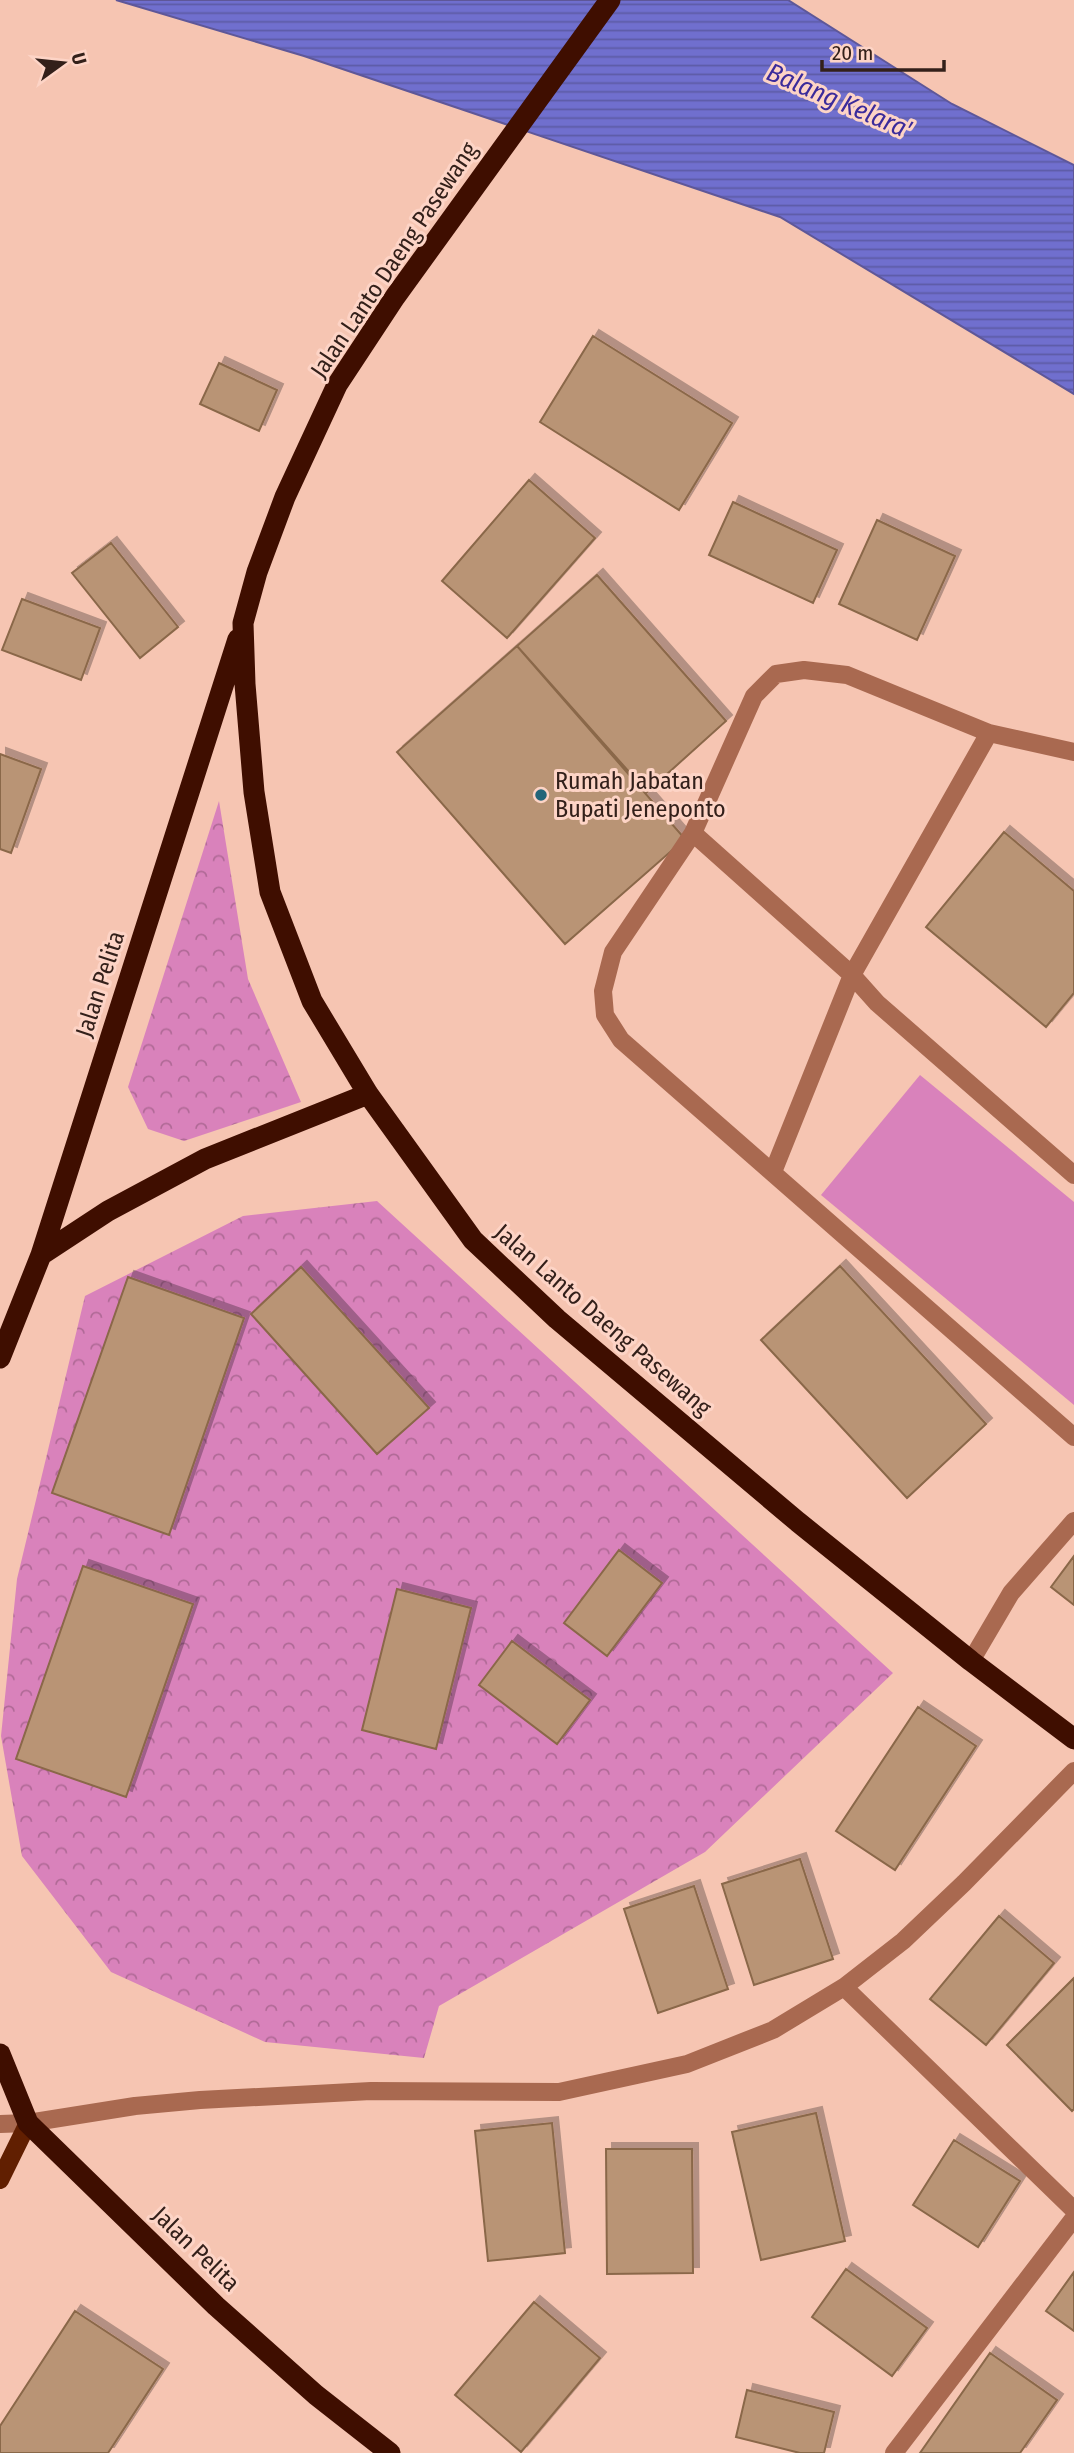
<svg xmlns="http://www.w3.org/2000/svg" width="1074" height="2453" viewBox="0 0 1074 2453" font-family="'Fira Sans Condensed',sans-serif">
  <style>
    .forest { fill: url(#forest-crowns) }
    .garden { fill: #d982bb }
    .water { fill: url(#water-rules); stroke: #5e5798; stroke-width: 2 }
    .building { fill: #b99475; stroke: #8a6749; stroke-width: 2; filter: url(#shadow) }
    .lines { fill: none; stroke-linecap: round; stroke-linejoin: round }
    .minor { stroke: #a96950; stroke-width: 18 }
    .major { stroke: #611f01; stroke-width: 18 }
    .highway { stroke: #3f0e00; stroke-width: 21 }
    .poi-dot { fill: #236579; stroke: #fdd4c6; stroke-width: 2.5 }
    .labels { text-anchor: middle; dominant-baseline: central; stroke-width: 6; stroke-linejoin: round; paint-order: stroke }
    .street-label { font-size: 24px; fill: #33201a; stroke: #fdd4c6 }
    .poi-label { font-size: 24px; fill: #33201a; stroke: #fdd4c6; text-anchor: start }
    .water-label { font-size: 26px; font-style: italic; fill: #3b2b9b; stroke: #fdd4c6 }
  </style>
  <defs>
    <pattern id="forest-crowns" width="20" height="18" patternUnits="userSpaceOnUse" patternTransform="scale(1.75)"><rect width="20" height="18" fill="#d982bb"/><path d="M2 6a3 3 0 1 1 6 0M12 15a3 3 0 1 1 6 0" fill="none" stroke="#b16a97"/></pattern>
    <pattern id="water-rules" width="6" height="5" patternUnits="userSpaceOnUse" patternTransform="scale(1.75)"><rect width="6" height="5" fill="#706fce"/><path d="M0 2.5h6" fill="none" stroke="#5d5ba6"/></pattern>
    <filter id="shadow"><feDropShadow dx="6" dy="-6" stdDeviation="0" flood-color="#0004"/></filter>
  </defs>
  <rect width="100%" height="100%" fill="#f6c5b2"/>
  <path class="forest" d="M219,801L248,979L301,1102L184,1141L148,1129L128,1087Z
    M377,1201L893,1673L705,1852L439,2006L424,2058L265,2042L111,1972L22,1856L1,1736L17,1579L85,1296L243,1216Z"/>
  <path class="garden" d="M920,1075L1074,1202V1405L821,1195Z"/>
  <path class="water" d="M116,0H788L952,104L1074,165V394L780,217L304,56Z"/>
  <path class="building" d="M593,336L732,423L679,510L540,422Z
    M219,363L277,390L259,431L200,404Z
    M529,480L595,538L507,638L442,581Z
    M733,502L837,550L813,603L709,555Z
    M877,520L955,556L917,640L839,604Z
    M111,543L178,627L140,658L72,573Z
    M597,575L726,721L647,792L517,646Z
    M22,599L100,628L81,680L2,650Z
    M517,646L685,839L565,944L397,752Z
    M0,754L41,769L11,853L0,849Z
    M1004,832L1074,891V993L1046,1027L926,927Z
    M840,1266L986,1424L907,1498L761,1340Z
    M301,1267L429,1408L377,1454L251,1314Z
    M128,1277L244,1318L169,1535L52,1493Z
    M619,1550L662,1583L607,1656L564,1623Z
    M1074,1556V1605L1051,1587Z
    M83,1566L193,1604L126,1797L16,1759Z
    M397,1589L471,1608L436,1749L362,1730Z
    M512,1641L590,1700L557,1744L479,1685Z
    M918,1707L976,1746L895,1870L836,1831Z
    M800,1859L833,1959L754,1985L722,1884Z
    M694,1886L728,1989L658,2013L624,1909Z
    M999,1916L1054,1963L986,2045L930,1999Z
    M1074,1978V2109L1072,2111L1007,2045Z
    M816,2113L845,2241L761,2260L732,2132Z
    M552,2123L565,2253L488,2261L475,2131Z
    M954,2140L1020,2181L978,2247L913,2205Z
    M606,2149H692L693,2273L607,2274Z
    M846,2269L927,2328L892,2376L812,2317Z
    M1074,2272V2331L1046,2311Z
    M534,2302L600,2358L521,2452L455,2395Z
    M75,2311L163,2369L108,2453H0V2426Z
    M990,2353L1057,2400L1020,2453H920Z
    M747,2390L834,2412L824,2453H800L736,2437Z"/>
  <g class="lines">
    <path class="minor" d="M1074,752L989,733L847,675L804,670L776,674L754,696L693,833L852,975L877,1003L1074,1175
      M693,833L613,952L603,991L605,1015L621,1040L1074,1437
      M773,1172L852,975L989,733
      M971,1661L1011,1593L1074,1521
      M844,1987L1074,2210
      M0,2124L28,2123L135,2106L200,2100L371,2091L559,2092L687,2064L773,2030L844,1987L903,1941L964,1883L1074,1771
      M894,2453L1074,2218"/>
    <path class="major" d="M0,2180L28,2123"/>
    <path class="highway" d="M610,0L395,297L337,385L285,497L257,572L243,623L245,684L254,792L270,892L312,1001L368,1094L473,1240L557,1319L798,1522L971,1661L1074,1739
      M41,1255L108,1211L205,1159L368,1094
      M0,1358L41,1255L238,639
      M0,2054L28,2123L216,2306L316,2395L390,2453"/>
  </g>
  <circle class="poi-dot" cx="541" cy="795" r="7"/>
  <g class="labels">
    <g class="street-label">
      <text transform="translate(394 260) rotate(-56)">Jalan Lanto Daeng Pasewang</text>
      <text transform="translate(100 984) rotate(-72)">Jalan Pelita</text>
      <text transform="translate(603 1320) rotate(41)">Jalan Lanto Daeng Pasewang</text>
      <text transform="translate(196 2249) rotate(44)">Jalan Pelita</text>
    </g>
    <g class="poi-label">
      <text x="555" y="781">Rumah Jabatan<tspan x="555" dy="28">Bupati Jeneponto</tspan></text>
    </g>
    <g class="water-label">
      <text transform="translate(839 101) rotate(23)">Balang Kelara'</text>
    </g>
  </g>
  <g transform="translate(63 63) rotate(75)" stroke="#fdd4c6" stroke-width="5" paint-order="stroke">
  <path d="M0-5L12 26L0 18L-12 26Z" fill="#33201a"/>
  <text y="-10" font-size="19" font-weight="bold" text-anchor="middle" fill="#33201a">U</text>
  </g>
  <path d="M822 60v10h122v-10" fill="none" stroke="#33201a" stroke-width="3.5"/>
  <text x="832" y="60" font-size="21" fill="#33201a" stroke="#fdd4c6" stroke-width="5" paint-order="stroke">20 m</text>
</svg>
